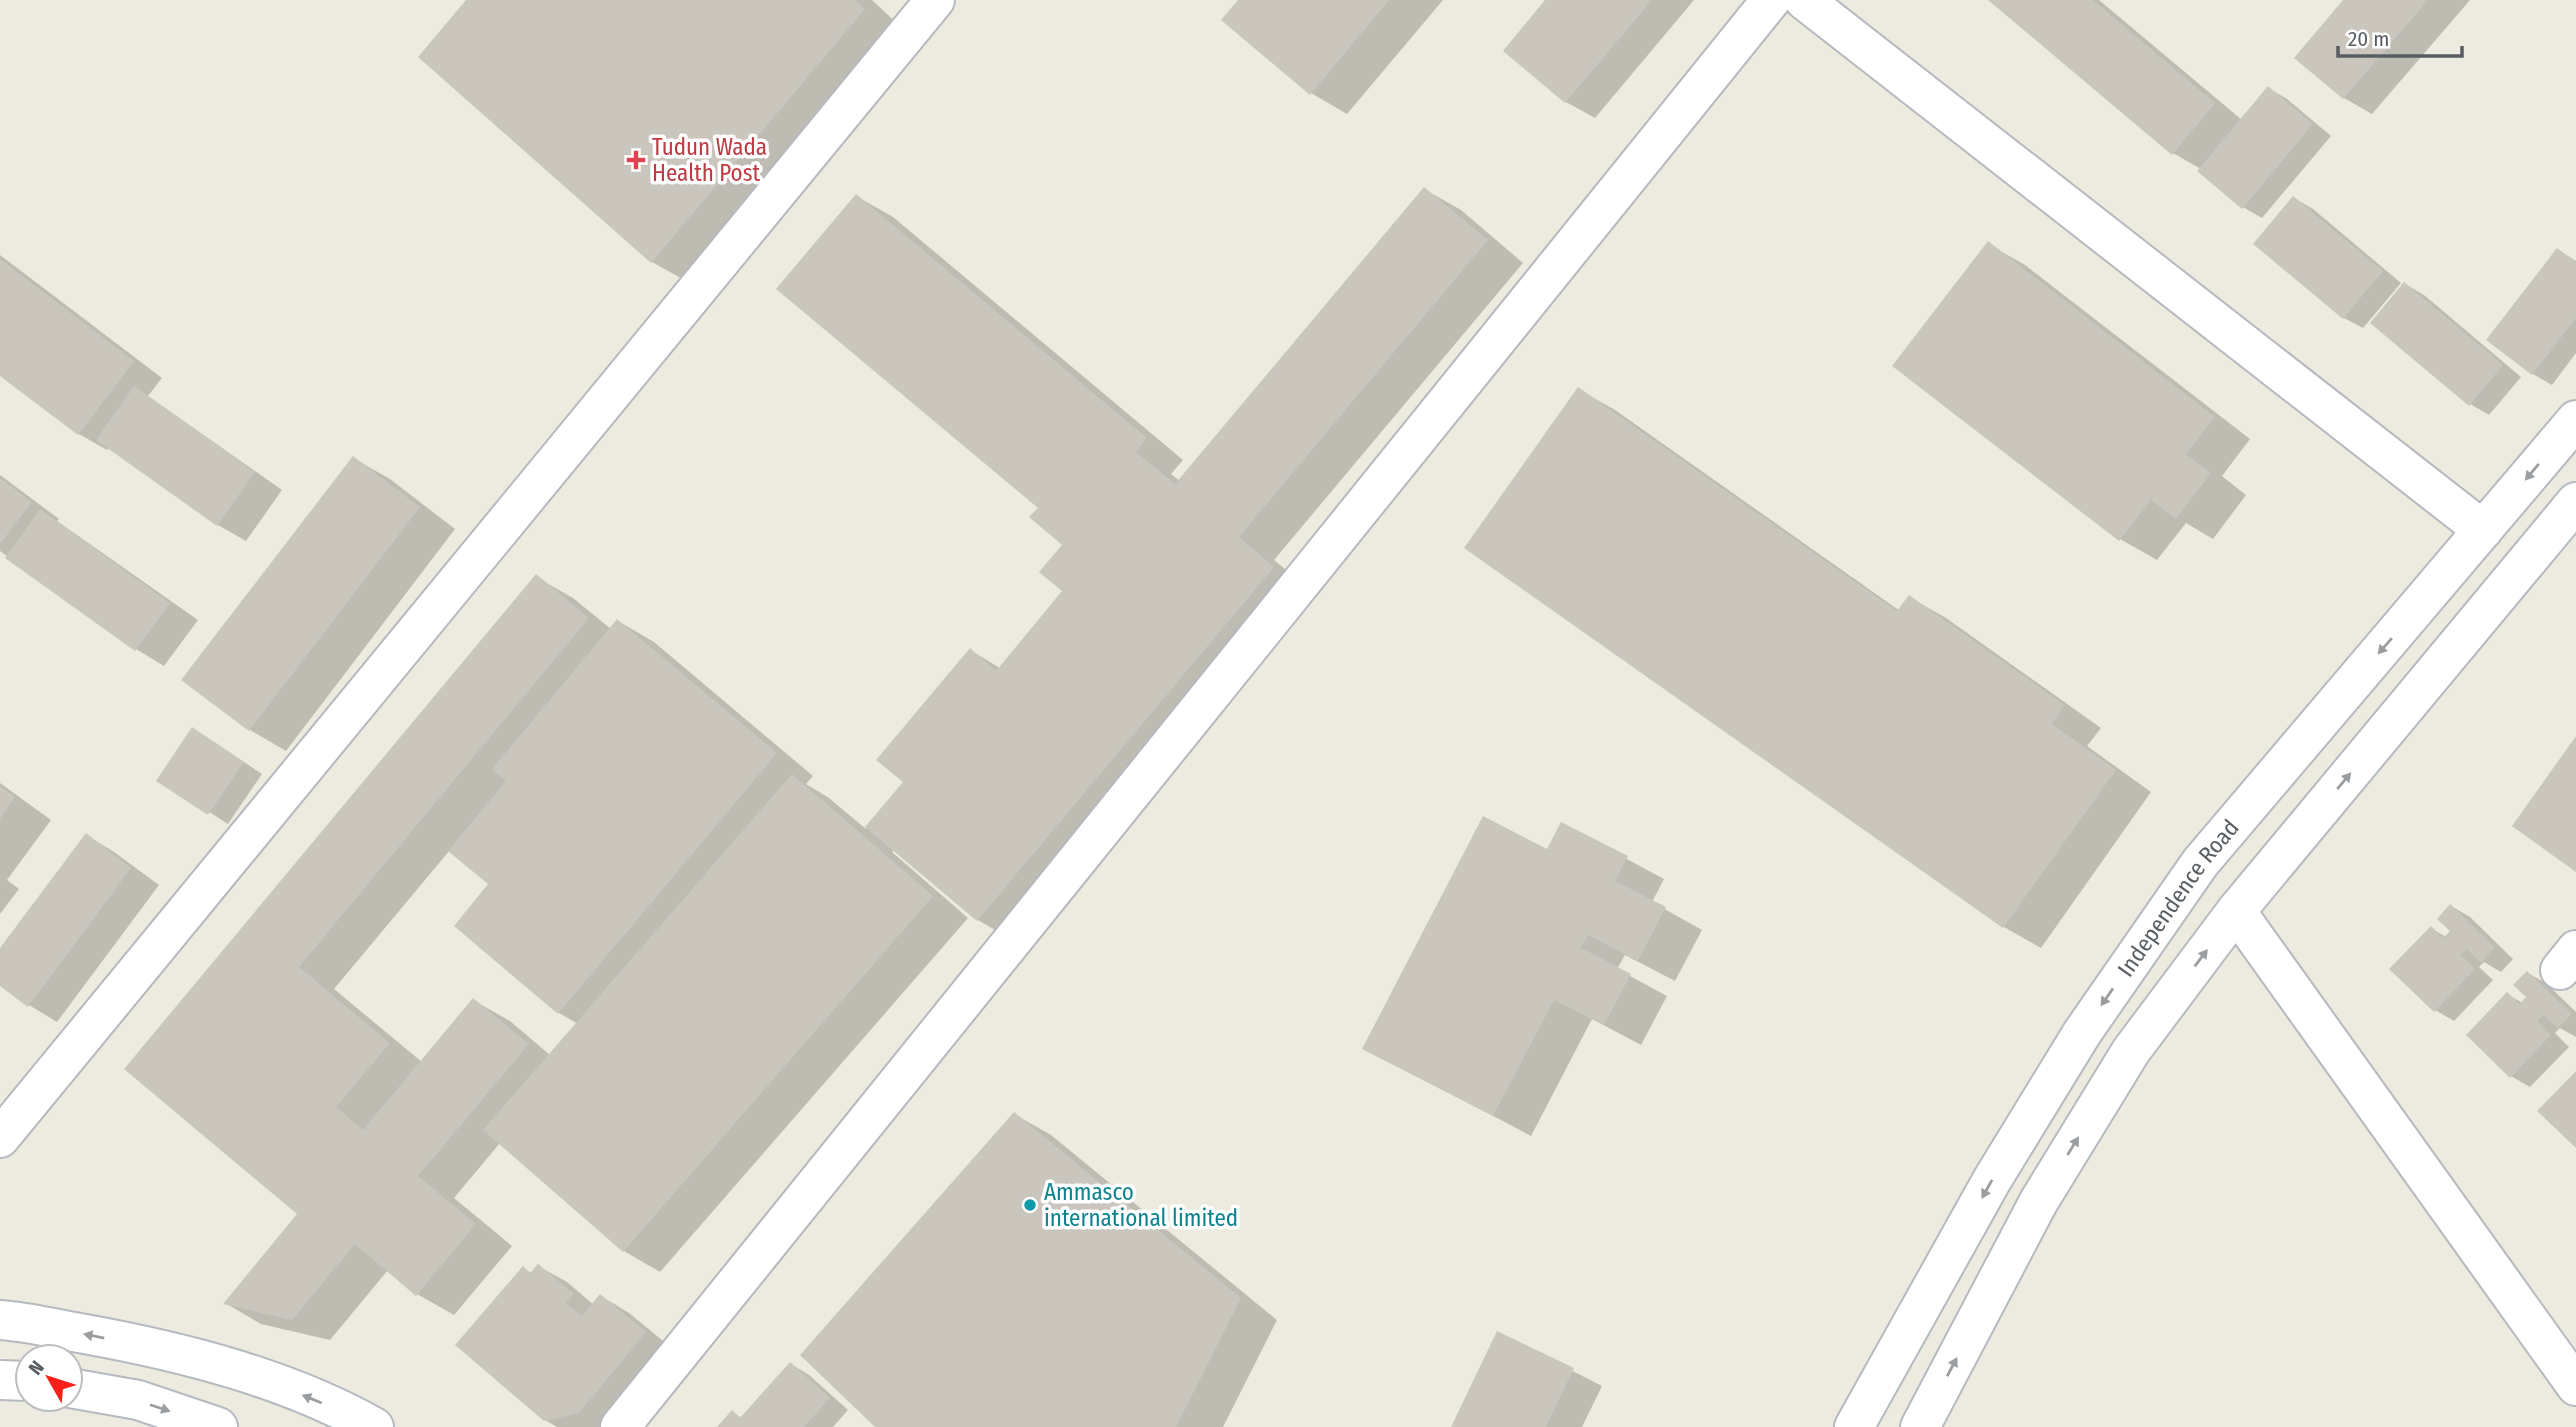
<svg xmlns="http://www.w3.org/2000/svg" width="2576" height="1427" viewBox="0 0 2576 1427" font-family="'Fira Sans Condensed',sans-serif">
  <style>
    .shadow { fill: #0003; fill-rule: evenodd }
    .building { fill: #cac6be }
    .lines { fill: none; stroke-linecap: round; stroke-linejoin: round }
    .street-casing { stroke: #b5b9be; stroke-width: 42 }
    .secondary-casing { stroke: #b5bac0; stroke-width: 42 }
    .street { stroke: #fff; stroke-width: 38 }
    .secondary { stroke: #fff; stroke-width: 38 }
    .oneway { fill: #9b9ea1 }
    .health-dot { fill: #e0444e; stroke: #fff; stroke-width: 2.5 }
    .culture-dot { fill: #0f9aa8; stroke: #fff; stroke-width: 2.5 }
    .labels { text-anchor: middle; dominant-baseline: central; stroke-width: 7; stroke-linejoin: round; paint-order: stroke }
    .health-label { font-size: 23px; fill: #be3a42; stroke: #fff; text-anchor: start }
    .street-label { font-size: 23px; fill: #585d62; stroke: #fff }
    .culture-label { font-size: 23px; fill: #0d838f; stroke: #fff; text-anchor: start }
  </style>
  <rect width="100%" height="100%" fill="#edeadf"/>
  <path class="shadow" d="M468,0H872L914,39L702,290L652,262Z
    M1240,0H1443L1347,114L1311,93Z
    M1547,0H1694L1595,118L1566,102L1505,51Z
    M1990,0H2099L2242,120L2268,88L2287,99L2331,136L2262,218L2243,207L2201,169L2173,153Z
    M2346,0H2470L2372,114L2344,98Z
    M1424,189L1461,210L1523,263L1274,560L1309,589L1014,941L978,920L895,850L892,852L968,918L660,1272L624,1251L500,1143L454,1198L512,1246L454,1315L417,1294L388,1270L330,1340L261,1324L225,1303L300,1214L126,1069L536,577L573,598L611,629L618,621L654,642L813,776L806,784L829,798L866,829L905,781L970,650L1000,668L1065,591V545L1040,508L856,196L893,217L1183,460L1171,474L1180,481ZM450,850L491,884L456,926L559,1013L578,1024L550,1055L510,1021L473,1000L422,1062L334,989Z
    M2294,198L2313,209L2401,283L2363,328L2344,318Z
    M1988,244L2025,265L2250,439L2222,476L2246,495L2213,539L2186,523L2157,560L2120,539L1894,366Z
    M2558,250L2576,261V353L2552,385L2533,374Z
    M0,255L162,378L148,396L282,490L246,541L218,525L109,447L107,450L79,434L0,374Z
    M2405,284L2424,295L2521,377L2489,415L2470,404Z
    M1578,389L1615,410L1900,611L1909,597L1946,618L2101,728L2087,746L2151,792L2041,948L2004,927L1466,547Z
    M353,458L390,479L455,529L286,751L250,730Z
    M0,475L59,519L57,521L198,620L164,666L136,649L0,551Z
    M211,740L262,774L228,824L159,780Z
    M0,783L51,820L7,880L19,889L0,914Z
    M1562,824L1664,879L1652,902L1702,930L1675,981L1625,955L1617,969L1667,996L1641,1045L1592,1019L1531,1136L1364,1048L1547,851Z
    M86,835L114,852L159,885L57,1022L29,1005L0,984V951Z
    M2451,906L2470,917L2513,959L2501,972L2484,962L2479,967L2493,980L2454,1021L2435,1010L2431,928L2446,937L2452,931Z
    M2528,973L2547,984L2576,1012V1037L2560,1028L2555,1033L2569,1047L2530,1087L2511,1076L2508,995L2523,1003L2529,997Z
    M1014,1114L1051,1135L1277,1320L1223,1427H878Z
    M538,1266L567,1282L594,1305L601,1296L629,1313L673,1349L609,1427H557L545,1420L524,1269L532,1273Z
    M1498,1333L1602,1386L1582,1427H1453Z
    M791,1364L809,1375L848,1410L833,1427H719L732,1412L742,1418Z"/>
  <path class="building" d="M466,0H855L865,9L651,263L418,57Z
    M1238,0H1389L1310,95L1221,20Z
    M1545,0H1652L1565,103L1503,51Z
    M1988,0H2093L2215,103L2172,155Z
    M2343,0H2428L2343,99L2294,58Z
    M2268,86L2313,124L2242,209L2197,171Z
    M1424,187L1488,240L1239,537L1274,567L977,921L865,827L903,782L876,760L970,648L996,671L1062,591L1039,572L1062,545L1029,517L1038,508L776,289L856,194L1147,438L1136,452L1175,484Z
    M2293,196L2383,271L2343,319L2253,244Z
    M1988,241L2215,417L2186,454L2211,473L2176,519L2151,500L2119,541L1892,366Z
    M2557,248L2576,262V318L2532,375L2486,340Z
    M0,259L134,361L78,435L0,376Z
    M2404,282L2503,365L2469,406L2370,323Z
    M134,386L255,472L217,526L96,440Z
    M1578,387L1897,611L1909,595L2065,705L2052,724L2116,770L2003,928L1464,548Z
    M353,456L420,507L249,731L181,680Z
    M0,478L32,502L0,544Z
    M40,509L170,603L135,651L5,558Z
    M536,574L589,618L299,967L390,1043L336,1107L363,1130L473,998L529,1044L418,1176L476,1224L416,1296L355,1244L292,1320L223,1304L297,1214L124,1069Z
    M617,619L777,753L558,1014L454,926L488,884L448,851L506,781L492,769Z
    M192,727L244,762L208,815L156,781Z
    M2576,736V872L2512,826Z
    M792,774L933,896L623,1252L483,1130Z
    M0,786L15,797L0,819Z
    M1483,816L1547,849L1561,822L1628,856L1615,881L1666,907L1638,961L1588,935L1581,948L1631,974L1604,1025L1554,1000L1493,1116L1362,1049Z
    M86,833L131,868L28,1007L0,986V948Z
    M2450,904L2495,947L2481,963L2467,949L2461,955L2475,969L2434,1012L2389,969L2431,926L2443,938L2450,931L2437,919Z
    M2527,971L2572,1014L2558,1028L2543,1015L2537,1021L2551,1035L2510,1078L2466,1035L2507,992L2520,1004L2526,997L2513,985Z
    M2576,1071V1148L2537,1111Z
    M1014,1112L1241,1298L1176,1427H875L800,1355Z
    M538,1264L574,1294L566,1303L582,1316L600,1294L646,1332L579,1413L544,1421L455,1345L523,1266L530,1273Z
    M1497,1331L1574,1368L1546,1427H1451Z
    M790,1362L830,1398L804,1427H717L732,1410L740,1418Z"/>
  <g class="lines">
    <g class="street-casing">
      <path id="street" d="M1804,0L2483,530
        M2236,911L2576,1386
        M2560,970L2576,950
        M0,1138L935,0
        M620,1427L1771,0"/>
    </g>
    <g class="secondary-casing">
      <g id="secondary">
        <path d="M0,1320C28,1322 57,1329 85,1334C184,1352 286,1378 374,1427"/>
        <path d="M0,1380L28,1381"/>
        <path d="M70,1388L138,1400L218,1427"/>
        <path id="s1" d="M1854,1427L1992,1180L2082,1033L2200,863L2576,420"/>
        <path d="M1920,1427L2039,1201L2131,1051L2236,911L2576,502"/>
      </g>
    </g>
    <use href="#street" class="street"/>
    <use href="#secondary" class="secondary"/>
  </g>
  <defs><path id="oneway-solid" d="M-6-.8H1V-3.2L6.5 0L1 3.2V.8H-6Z" transform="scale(1.75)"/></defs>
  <g class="oneway">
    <use href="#oneway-solid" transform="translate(2532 472) rotate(130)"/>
    <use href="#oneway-solid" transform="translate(2385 646) rotate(131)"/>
    <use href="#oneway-solid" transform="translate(2344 781) rotate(-50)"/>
    <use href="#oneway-solid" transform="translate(2201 958) rotate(-53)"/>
    <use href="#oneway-solid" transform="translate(2107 997) rotate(125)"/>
    <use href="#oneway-solid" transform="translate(2073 1146) rotate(-58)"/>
    <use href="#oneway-solid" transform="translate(1987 1189) rotate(119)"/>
    <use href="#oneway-solid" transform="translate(94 1336) rotate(-169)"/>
    <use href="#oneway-solid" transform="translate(1952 1367) rotate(-62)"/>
    <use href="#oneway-solid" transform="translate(312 1399) rotate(-158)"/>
    <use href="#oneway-solid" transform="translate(160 1408) rotate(18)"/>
  </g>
  <path class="health-dot" d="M632.5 149.5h7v7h7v7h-7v7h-7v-7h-7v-7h7z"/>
  <circle class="culture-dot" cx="1030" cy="1205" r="7"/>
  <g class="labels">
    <g class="health-label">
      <text x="652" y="147">Tudun Wada<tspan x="652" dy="26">Health Post</tspan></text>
    </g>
    <g class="street-label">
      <text stroke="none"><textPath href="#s1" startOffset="621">Independence Road</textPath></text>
    </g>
    <g class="culture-label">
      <text x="1044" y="1192">Ammasco<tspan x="1044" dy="26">international limited</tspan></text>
    </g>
  </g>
  <g transform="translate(49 1378) rotate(309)"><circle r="33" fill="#ffffff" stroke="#bcbec0" stroke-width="2"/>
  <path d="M0-5L12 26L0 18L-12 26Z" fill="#fa1f19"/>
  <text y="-10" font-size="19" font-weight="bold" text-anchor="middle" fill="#585d62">N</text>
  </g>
  <path d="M2338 46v10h124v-10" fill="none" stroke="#585d62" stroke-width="3.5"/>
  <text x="2348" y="46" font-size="21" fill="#585d62" stroke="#ffffff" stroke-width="5" paint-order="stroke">20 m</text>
</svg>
